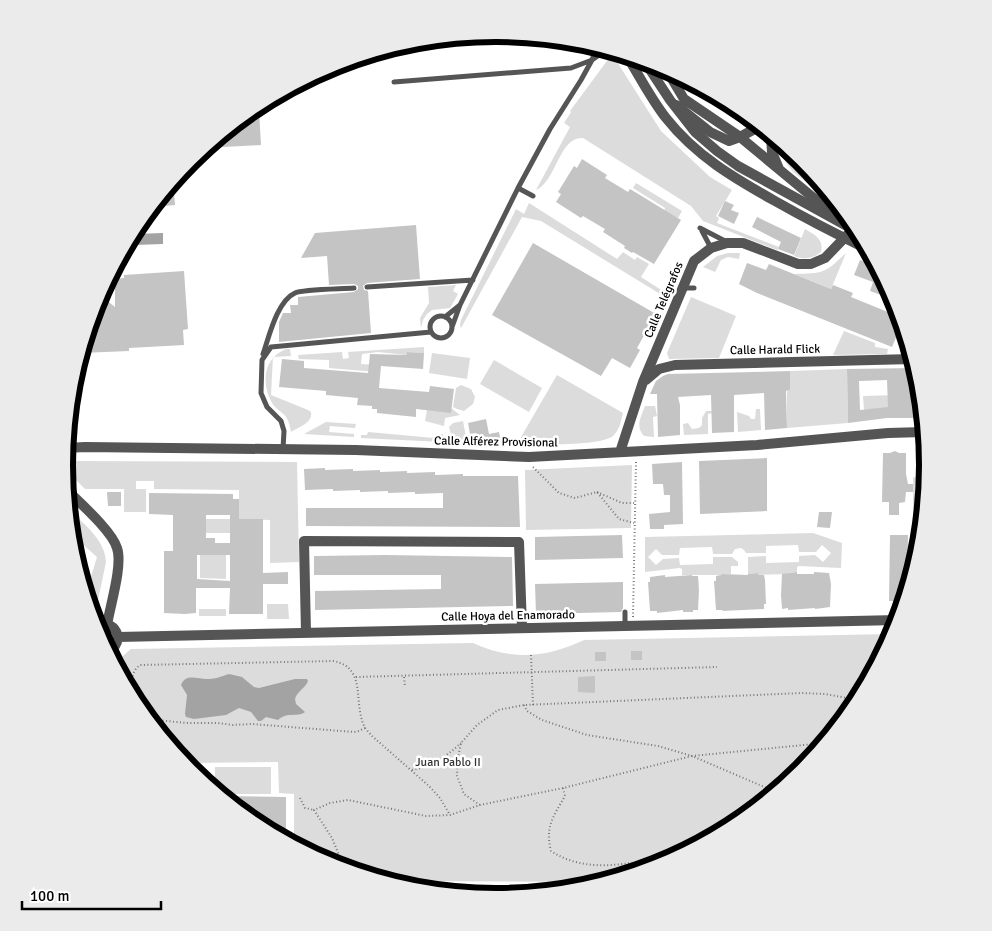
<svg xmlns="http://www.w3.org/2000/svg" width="992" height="931" viewBox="0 0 992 931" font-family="Signika,sans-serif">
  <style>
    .green { fill: #dcdcdc }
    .water { fill: #a3a3a3 }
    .building { fill: #c4c4c4; fill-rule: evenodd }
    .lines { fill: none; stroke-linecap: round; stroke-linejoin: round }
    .path { stroke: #777; stroke-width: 2; stroke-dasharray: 1 2.5; stroke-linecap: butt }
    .service { stroke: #555; stroke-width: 5 }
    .minor { stroke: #555; stroke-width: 10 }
    .tertiary { stroke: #555; stroke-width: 10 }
    .labels { text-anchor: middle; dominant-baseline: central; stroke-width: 5; stroke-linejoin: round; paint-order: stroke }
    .street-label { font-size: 12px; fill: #000; stroke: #fff }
    .park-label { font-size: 12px; fill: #333; stroke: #fff }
    .rim { fill: none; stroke: #000; stroke-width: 6 }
  </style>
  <rect width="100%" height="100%" fill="#fff"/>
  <path class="green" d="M612,54L661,131L710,177L732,190L716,216L719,218L717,223L779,247L777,250L703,221L691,206L583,138C559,136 556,182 536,190L570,127L564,123L571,112L570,111Z
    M778,141L799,158L817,182L818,181L827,192L809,182L808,183C791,172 782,161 778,141Z
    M636,183L682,211L678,218L664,211L665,208L633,188Z
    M529,203L617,259L623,252L635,260L637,257L649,264L641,277L666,293L668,290L673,293L670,300L541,221L522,217L461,328L460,325L461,320L516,209L524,214Z
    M805,229C815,235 824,239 821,252C812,259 805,260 794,256Z
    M728,253H740L739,259L728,257L721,260L715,272L703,267L717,256Z
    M846,253L831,289L794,274C824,273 824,274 846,253Z
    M456,285L453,291L458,294L450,308L432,310L427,314L423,320L421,328L420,318L429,303L428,287Z
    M691,297L736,316L719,358L669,359L667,353Z
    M844,331L875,343V347L888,349L887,354L833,355Z
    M424,347V353L407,352V355L378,352L362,354L361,364L377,365L376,372L329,368V360L299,359L298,355L342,352L343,359L349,358L348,352Z
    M286,349H290L291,356L273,357L271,395L308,410L311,412C313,423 299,427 291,432C288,409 278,415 271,401C261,381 264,358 286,349Z
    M432,353L470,358L467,379L429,373Z
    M494,360L542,388L529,412L480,384Z
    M847,369L848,423L787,428V391L790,390V371Z
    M557,375L623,413C621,420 620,429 614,435C603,447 536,444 517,444Z
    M461,385L471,389L475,397L473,404L464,411L457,409L453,407L456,388Z
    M897,395L898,407L864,410L863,396Z
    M645,406H655L657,416L653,417L654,437L644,436C635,426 641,417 645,406Z
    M451,408L460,415L445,418L444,426L425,421L427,410Z
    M756,409H760L761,430L738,432L737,412L749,416L751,419H755Z
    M706,411H712V413L708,414V434L684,435L683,424L688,423L692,429L699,428L702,425V418Z
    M463,421L467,442L453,441L449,427L453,423Z
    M326,422L356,424L355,428L330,426L329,432L354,434V437L304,434Z
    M368,432L434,438L435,434H443L442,442L361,438V435H367Z
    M68,461L297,462L299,562L270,563V520L239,519V490L154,489V481H136V489H146V512H124V489H85L65,469L66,463Z
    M632,465L631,528L526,530L525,470Z
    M913,477L926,479L919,550L916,560V517H913Z
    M69,509C83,524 105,539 106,562L96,610L92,615L86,593L97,557L71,534Z
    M206,519H230V533H206Z
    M813,533L842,543L841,568L798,566L797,568V572L788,573V574L758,575V573L748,574V557L766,556V563L799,562V556L815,555L823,562L831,553L822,545L816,552H799L798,545L766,546V553H746L744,550L741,548L735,549L732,554H713L712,547L680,548L679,555H662L656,549L648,557L656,565L663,559L679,558L680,565L713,564V557H732L738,562V566H731V574H722L721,575H682V569L680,568L645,572V537Z
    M72,542L85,554L82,565L77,566Z
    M200,555H226V579L200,578Z
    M267,604H288L289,619H267Z
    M199,609H226V616H199Z
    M893,634L855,706L801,771L736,825L661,864L604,882L393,881L375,873L354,871L331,864L294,845V794L279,793L278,762L184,763L137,705L116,666L117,661L131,649L473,643C513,661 545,658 584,640Z
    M215,767H271V794H219L215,791Z"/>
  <path class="water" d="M163,233V244L135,245V234Z
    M229,674L242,677L254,687L259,688L295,679H307L308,681C305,689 297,691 295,699L296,704L305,712C297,718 288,711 278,720L266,717L261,721H258L251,712L239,708L226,715L194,719L186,717L185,714L187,695L181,685C186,672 199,680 209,679C216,679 222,676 229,674Z"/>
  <path class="building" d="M252,110H259L261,145L205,148Z
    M582,159L607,175L605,178L628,192L630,189L681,220L654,264L633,252L632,253L624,248L625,246L603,232L605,229L583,216L581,218L556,202L561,194L558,192L574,166L577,168Z
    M173,182L175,205L153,207Z
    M725,201L734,205L731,210L739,213L734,224L718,216Z
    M757,217L801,238L794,255L778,249L781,242L752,227Z
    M416,225L420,279L367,283L363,286L364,290L368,291L371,333L279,342V322L283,313H291L290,305H298V297L354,292L358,289V286L354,284L329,285L327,256L301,258L315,233Z
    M533,243L656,314L637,348L640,350L630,368L612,358L601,376L492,315Z
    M860,260L877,266L895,300L870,291L873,282L854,275Z
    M747,263L766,270L769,264L831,289L833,285L853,293L851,297L900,317L902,323L892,347L757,293L739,284Z
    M184,271L188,329L183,330L184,345L129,348V351L81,353L100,295L115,307V279L124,278V275Z
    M407,352L424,353L423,369L381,366L379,388L429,392L430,386L454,389L451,413L416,409V417L377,413V409H372V406L357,405L358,398L326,395V391L279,387L282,359L304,361V368L368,373L370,354L407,355Z
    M915,368L920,388H919L920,418H887L848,423L847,369ZM887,380L888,407L860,410L859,381Z
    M790,371V390L786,391L787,428L765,430L764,393L734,395V432L712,433L711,395L678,397L680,405V435L658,437L657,394H650L656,381L663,376L668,374Z
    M486,419L489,434L499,432L501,443L478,442L476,433L470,434L468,423Z
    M895,451L899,453H906V474L908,484H913V492H906L905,502L899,503V515H889V502H882L883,453H890Z
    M767,458V511L700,514L699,461Z
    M682,462L683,524L664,525V529H650L649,514L670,512V495H664L663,484H653L652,464Z
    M325,468V470L353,469V471L380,470V472L407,471V473L435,472V475L463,474V476H518L520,527L306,526V508H443V493L415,494V492L388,493V491L360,492V490L333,491V489L305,490L304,469Z
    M107,492H121V506H108Z
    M149,493L233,494V499H239V519H263V573L288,572V584H263V614H229L230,588H196V613L185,614L164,613V551H173V515L149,514ZM206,515H230V543H215V538H206ZM197,555H230V581L197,579Z
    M819,512H832L830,528L817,527Z
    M622,535L623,558L535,560V537Z
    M890,535H908L907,591L904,601H889Z
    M385,555L512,557L513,606L315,610V591L441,589V575H314V556Z
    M797,572V574H814V572L829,573L831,584L830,607L815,609V608L788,610V608L782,609L781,595L782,574Z
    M758,573V575H764L765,580L766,604H764V609L722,611L723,610H716L714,581H716V576L721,575L722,574L748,575V574Z
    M665,575V577L692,575V576H698L699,590L698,610H693V612H683V610L657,613V611H650L648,582H650V577Z
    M623,582V608L621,612L536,614L535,584Z
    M631,651H642V660H631Z
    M595,652H606V661H595Z
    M595,676V693L578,692V677Z
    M222,796L286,797V834H273L256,824Z"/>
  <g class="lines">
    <path class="path" d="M533,467L559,493L575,498L597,492L619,519L634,523
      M597,492L622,503H634
      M633,617L636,462
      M531,655L533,705
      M356,677L717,667
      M404,677L405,687
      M133,697C132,686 129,673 140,665L334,661C368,669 352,702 365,728L359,731L354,732L252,724L233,725L218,723H186L148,719
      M524,705L527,711L542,720L587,735L658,746L692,756L824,743
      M365,728L372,736L429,786L440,798L450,815
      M412,770C431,767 447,756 461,743
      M563,788L565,796C553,817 545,827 551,851C590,877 639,861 682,853
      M300,798L305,808L314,810
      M480,805L464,794L457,776L458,757L461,743L477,725L498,710L524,705L802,693L825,694L858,700
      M351,870L339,855L332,838L314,810L330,803L348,800L426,816L450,815L480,805L563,788L692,756L776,792"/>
    <path class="service" d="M597,47L592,60L606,50
      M394,82L571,68L592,60L581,80L550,129L518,188L533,196
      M738,116L745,114
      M700,228L727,242
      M702,231L711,248
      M367,287L473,280
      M683,288H694
      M430 327a11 11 0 1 1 22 0a11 11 0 1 1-22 0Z
      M445,317L460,305
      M452,327L460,305L518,188
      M263,354C269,337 277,301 295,293C303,289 343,289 354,288
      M283,449L284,431L281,421L267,407L261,393L262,360L271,347L431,332
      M625,612V626"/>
    <path class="minor" d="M666,69L684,99L740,137L839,219
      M676,105L710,132L729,141L740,137L760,126
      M771,136L772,152L779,169
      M646,380L659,369L675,365L913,359
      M66,448L85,447L356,450L529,457L757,445L888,433L924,432
      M620,452L643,382L694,261L711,248L727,243H743L798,264H811L825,258L853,229
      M67,490C80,503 112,531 117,548C123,565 110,606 107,625
      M96,627C115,616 127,643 108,651
      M306,633L304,541L519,542L522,628
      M118,637L898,620
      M458,894H532"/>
    <path class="tertiary" d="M627,56C640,77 651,99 666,118C696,156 734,178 775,201C805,218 836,234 867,249
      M645,62L670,100L695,132L717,151L738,166L858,232"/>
  </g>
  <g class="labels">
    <g class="street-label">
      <text transform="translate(664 300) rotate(-67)">Calle Telégrafos</text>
      <text transform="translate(775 350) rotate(-1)">Calle Harald Flick</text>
      <text transform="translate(496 442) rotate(1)">Calle Alférez Provisional</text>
      <text transform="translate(508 616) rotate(-1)">Calle Hoya del Enamorado</text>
    </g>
    <g class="park-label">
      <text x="448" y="762">Juan Pablo II</text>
    </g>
  </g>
  <path d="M0 0H992V931H0ZM73 465a423 423 0 1 1 846 0a423 423 0 1 1-846 0Z" fill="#ebebeb" fill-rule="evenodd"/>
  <path class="rim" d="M73 465a423 423 0 1 1 846 0a423 423 0 1 1-846 0Z"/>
  <path d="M22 901v8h139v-8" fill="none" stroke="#000000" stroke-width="2.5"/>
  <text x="30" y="901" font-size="15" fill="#000000" stroke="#ffffff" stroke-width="4" paint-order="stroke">100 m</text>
</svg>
